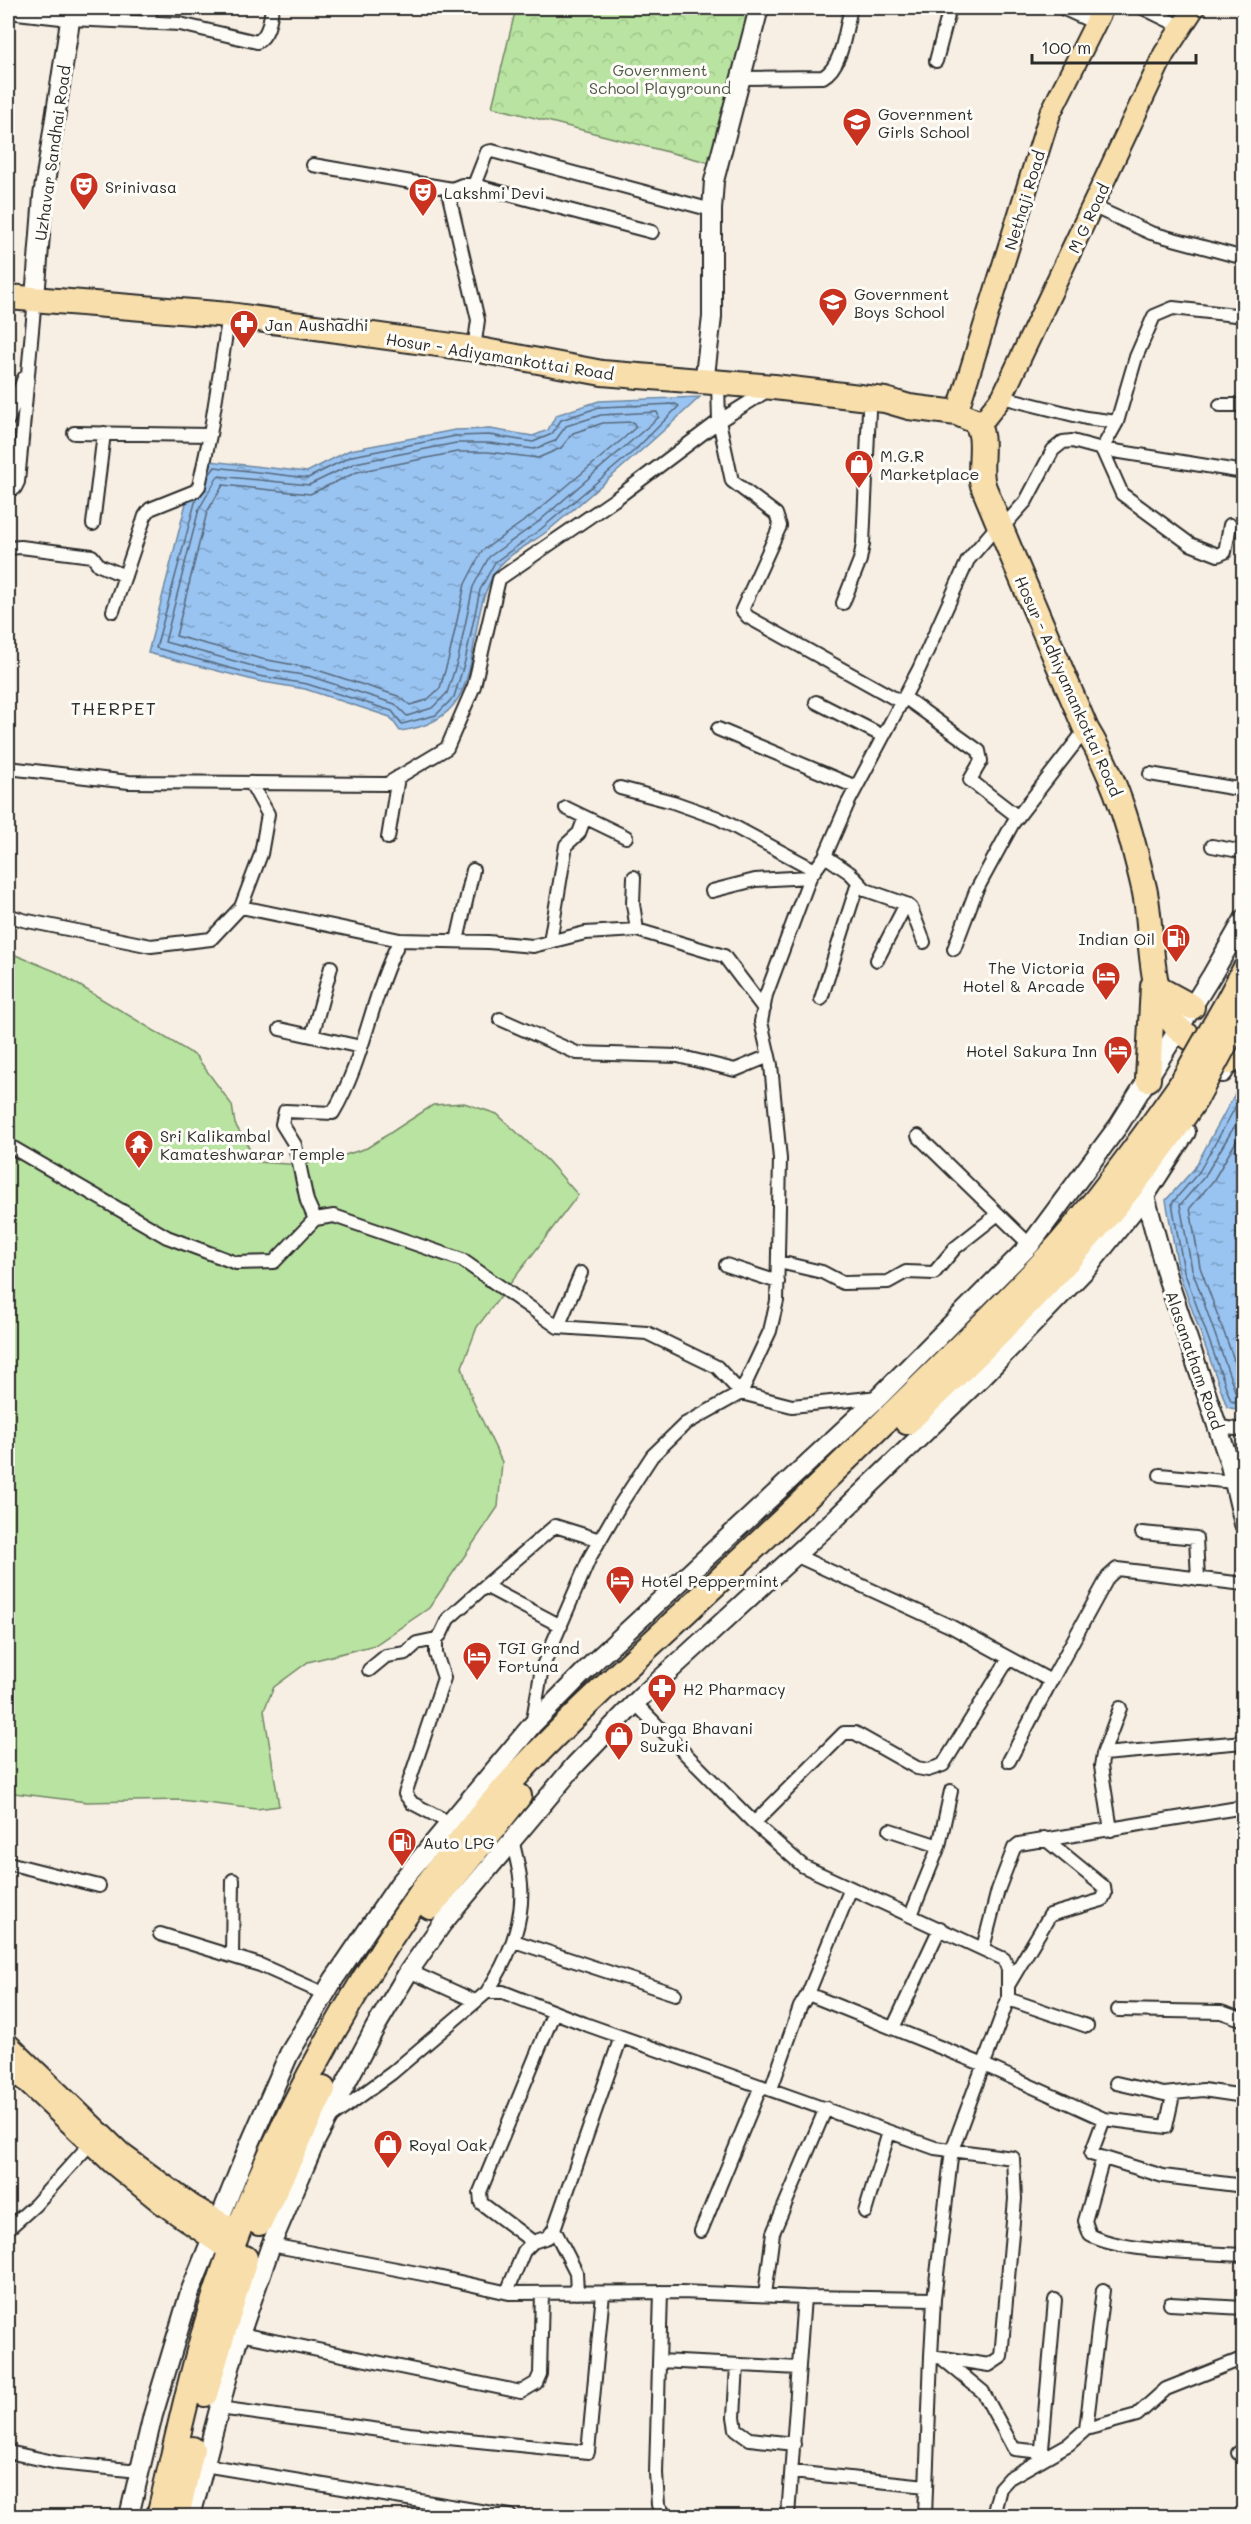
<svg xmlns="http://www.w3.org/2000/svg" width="1251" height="2524" viewBox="0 0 1251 2524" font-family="Mali,sans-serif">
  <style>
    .grass { fill: #b9e3a0; stroke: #728766; stroke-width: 1.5 }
    .forest { fill: url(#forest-crowns); stroke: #728766; stroke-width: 1.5 }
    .water { fill: url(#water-ripples); stroke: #6d87a2; stroke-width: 1.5 }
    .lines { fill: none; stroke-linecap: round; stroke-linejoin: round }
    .shore { stroke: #57687b; stroke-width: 1.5 }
    .street-casing { stroke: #2b2b2b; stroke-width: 16 }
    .secondary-casing { stroke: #2b2b2b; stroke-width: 22 }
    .primary-casing { stroke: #2b2b2b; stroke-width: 24 }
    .highway-casing { stroke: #2b2b2b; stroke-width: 28 }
    .street { stroke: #fdfcf7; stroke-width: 12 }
    .secondary { stroke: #fdfcf7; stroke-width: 18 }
    .primary { stroke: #f8deab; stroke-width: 20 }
    .highway { stroke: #f8deab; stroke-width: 24 }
    .highway-bridge-casing { stroke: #2b2b2b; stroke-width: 28; stroke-linecap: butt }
    .highway-bridge { stroke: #f8deab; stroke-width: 24 }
    .labels { text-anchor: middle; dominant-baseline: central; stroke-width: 6; stroke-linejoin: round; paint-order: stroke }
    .park-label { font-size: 16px; fill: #4e5948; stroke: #fdfcf7 }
    .poi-label { font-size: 16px; fill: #2b2b2b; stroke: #fdfcf7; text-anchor: start }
    .street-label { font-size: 16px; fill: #2b2b2b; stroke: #fdfcf7 }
    .neighbourhood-label { font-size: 18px; letter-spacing: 1.5px; fill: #2b2b2b; stroke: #fdfcf7 }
  </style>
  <defs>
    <pattern id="forest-crowns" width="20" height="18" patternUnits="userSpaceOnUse" patternTransform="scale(1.5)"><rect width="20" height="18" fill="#b9e3a0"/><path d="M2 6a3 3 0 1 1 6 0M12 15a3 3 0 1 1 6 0" fill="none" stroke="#9fc38a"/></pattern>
    <pattern id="water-ripples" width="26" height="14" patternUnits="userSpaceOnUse" patternTransform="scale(1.5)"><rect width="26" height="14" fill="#99c4f2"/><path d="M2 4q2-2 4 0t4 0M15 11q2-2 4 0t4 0" fill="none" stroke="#7d9fc4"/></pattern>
  </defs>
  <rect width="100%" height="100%" fill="#f7efe3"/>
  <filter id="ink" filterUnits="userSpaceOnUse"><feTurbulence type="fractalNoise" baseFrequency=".0167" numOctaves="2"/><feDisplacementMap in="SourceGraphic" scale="12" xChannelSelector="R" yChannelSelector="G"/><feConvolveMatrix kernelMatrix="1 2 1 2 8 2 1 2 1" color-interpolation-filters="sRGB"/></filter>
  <g filter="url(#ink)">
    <path class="grass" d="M8,952L57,972L196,1056L232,1105L235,1124L257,1162L302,1165L345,1155L367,1148L433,1105L464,1103L497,1114L548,1161L578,1195L477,1327L462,1367L472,1399L502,1462L498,1507L429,1608L375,1645L308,1662L274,1687L264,1710L279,1806L257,1809L180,1800L87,1802L14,1793L8,1789Z"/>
    <path class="forest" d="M516,8H753L711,163L492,107Z"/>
    <path class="water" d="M700,397C651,443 601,486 550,529C535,542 510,552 499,567C456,624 498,719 400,731L390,717L305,689L257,681L148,653L186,503L210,461L307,472L350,450L455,430L490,429L533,436L548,430L556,415L599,401Z
      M1243,1079V1411L1227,1407L1179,1273L1166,1200L1194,1169Z"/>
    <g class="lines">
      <path class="shore" d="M657,412L659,417L537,523L489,557L473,587L458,659L447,693L432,708L407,716L395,704L309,676L260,668L165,642L199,509L218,476L309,485L355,463L456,443H489L534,449L555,441L566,426L601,415Z
        M633,422L636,427L624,438L531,516L482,551L465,584L449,657L440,688L427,700L410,705L398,696L311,668L262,659L176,636L207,512L223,485L310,494L357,472L457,452H488L538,458L561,448L573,433L603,423Z
        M196,499L156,648L259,676L307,684L392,711L402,724L436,715L454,697L465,661L480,590L495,562L541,529L635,450L679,406L676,404L600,407L561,420L552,434L533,442L489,435L456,436L352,456L308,478L215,467L209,475
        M1244,1092L1199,1172L1172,1203L1184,1271L1231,1401L1244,1405
        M1244,1110L1205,1176L1180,1205L1192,1269L1236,1394L1244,1397
        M1244,1128L1213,1181L1190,1208L1200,1267L1244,1387"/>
      <g class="street-casing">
        <path id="street" d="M1062,8L1095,23
          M1143,8L1182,27
          M8,12L70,19L180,24L257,42C269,35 270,20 272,8
          M148,23L151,8
          M936,61L950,8
          M740,78L823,77C843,66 845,29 851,8
          M1243,82L1244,83
          M313,165L452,189
          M474,185L652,232
          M1094,207L1151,233L1244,258
          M474,349L478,320L449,196L452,189L462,185H474L487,152L492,151L712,210
          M718,384L719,421L732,481L776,514L780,526L742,610L748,617L901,702
          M1002,397L1086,418L1117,422L1136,357L1154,316L1173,308L1244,316
          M1220,405H1244
          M8,420L24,378
          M1117,422L1102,449L1122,494L1190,544L1218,555L1225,552L1230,525
          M74,433L210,435
          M8,487L15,488L18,482L35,298
          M93,524L104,433
          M1001,529L1026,501L1053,450L1063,442L1072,441L1102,449L1244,472
          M8,548L21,547L92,556L99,565L125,576
          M843,603L860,560L863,544L869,411
          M113,611L145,516L150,509L195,491L199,486L210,435L229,315
          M904,697L979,751L981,761L970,780L1018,817
          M816,702L883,736
          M718,729L856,787
          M8,768L129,782L387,784L447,748L474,686L499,579L614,500L719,421L770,389
          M1150,774L1244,790
          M620,788L673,802L718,818L815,870
          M566,808L626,837
          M388,838L398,777
          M1212,846L1244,852
          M825,856L850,873L866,890L906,904L911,908L924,942
          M634,877L633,904L637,930
          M712,891L755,880L810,877
          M241,907L400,940
          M8,915L23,920L151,946L211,939L241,907L261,854L268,814L251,783
          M457,941L473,870
          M550,942L566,845L579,833L585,817
          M954,949L976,891L1013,823L1086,729
          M877,960L906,904
          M821,999L858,883
          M500,1019L577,1053L678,1056L735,1070L769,1056
          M280,1029L361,1047
          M312,1036L331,967
          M918,1136L1030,1245
          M8,1145L167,1237L236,1263L274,1262L315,1219L334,1216L462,1260L558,1327L647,1333L717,1367L741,1393L792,1406L879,1397
          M315,1219L307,1201L295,1145L282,1124L285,1111L333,1113C365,1059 371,995 400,940L488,942L533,946L585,933L637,930L724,956L764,1009
          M779,1262L822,1272L843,1283L888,1282L906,1272L934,1273L955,1248L998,1214
          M726,1265L778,1282
          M558,1327L581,1273
          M1219,1427L1244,1430
          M1160,1475L1234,1482
          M1142,1533L1196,1538L1198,1579
          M795,1555L952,1627L1051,1681L1108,1577L1117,1569L1244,1584
          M485,1586L555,1526L600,1540
          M436,1639V1654L444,1678L405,1794L412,1803L450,1823
          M369,1670L386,1656L406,1653L417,1643L436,1639L441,1634L448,1619L485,1586L561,1626
          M635,1703L754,1823L803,1866L1004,1959L1008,1969V1999L952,2150L934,2299
          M532,1725L542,1668L590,1557L620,1505L652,1456L685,1424L741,1393L770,1331L777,1301L780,1159L771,1065L761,1022L766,995L810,877L825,856L848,803L919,669L968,560L998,525
          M1103,1754L1244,1742
          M1009,1761L1051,1681
          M754,1823L844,1733H855L917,1768L928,1770L943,1765L1009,1658
          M890,1830L939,1846
          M1111,1830L1101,1766L1103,1754L1120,1708
          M8,1863L99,1886
          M911,1915L939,1846L951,1791
          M160,1934L260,1965L325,1994
          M514,1941L675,1994
          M983,1948L998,1890L1014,1848L1019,1844L1244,1807
          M232,1956L233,1880
          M409,1971L475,2001
          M1009,1984L1050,1915L1102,1900L1105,1894L1104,1887L1044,1838
          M487,1992C508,1960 524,1924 521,1885C520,1870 515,1854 512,1838
          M808,1994L851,1888
          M1008,1999L1087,2026
          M1118,2010L1221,2012L1244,2020
          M893,2028L940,1928
          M1116,2083L1164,2094L1203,2090L1244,2096
          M771,2089L800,2007L808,1994L984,2065L1104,2119L1091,2154L1163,2176L1244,2186
          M329,2119L392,2073L487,1992H503L585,2024L935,2148L1013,2158L1015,2199L1001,2357L989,2365L931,2356L934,2299L804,2297
          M1104,2119L1166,2127L1173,2095
          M1103,2158L1085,2221L1090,2235C1122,2253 1204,2252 1244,2255
          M865,2212L889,2132
          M8,2229L35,2205L91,2143
          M554,2229L576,2272L577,2293
          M701,2231L761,2086
          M533,2242L481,2203L480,2192L554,2012
          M271,2245L433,2276L509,2293L681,2292L804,2297L788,2516
          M507,2292L524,2251L533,2242L548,2237L554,2229L621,2037
          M661,2292L656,2473L658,2505L666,2516
          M765,2295L773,2233L826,2108
          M1170,2304L1244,2308
          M240,2334L521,2392L536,2383L540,2374L542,2293
          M943,2359L983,2392L1014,2449L1042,2452
          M659,2361L799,2368
          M737,2365L734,2417L736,2429L750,2439L794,2444
          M219,2408L409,2434L588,2452L603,2293
          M1086,2429L1103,2290
          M8,2452L58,2463L139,2471
          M1238,2453H1244
          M1041,2460L1055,2300
          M204,2465L510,2516
          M792,2472L926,2486
          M925,2516L931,2356
          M993,2516L1000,2488L1009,2478L1069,2444L1086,2429L1137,2415L1166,2389L1244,2358"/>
      </g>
      <g class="secondary-casing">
        <path id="secondary" d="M35,298L43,196L72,8
          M704,383L712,317V210L714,181L759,8
          M1223,1073L1244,1035
          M1145,1196L1168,1280L1229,1461L1244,1524
          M129,2516L153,2415L190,2292L249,2146L289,2054L334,1979L399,1884L532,1725L594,1662L879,1397L1030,1245L1119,1125L1212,975L1244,919
          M191,2516L235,2349L271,2245L316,2140L375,2028L409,1971L442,1924L575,1765L641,1697L838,1516L982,1377L1089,1266L1145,1196L1186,1132"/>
      </g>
      <g class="primary-casing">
        <path id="primary" d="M957,413L1050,114L1103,8
          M979,426L1002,397L1164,54L1194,8
          M8,2044L122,2154L193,2206L238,2232
          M8,2065L113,2164L161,2203L231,2252"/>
      </g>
      <g class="highway-casing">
        <path id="highway" d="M8,297L229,315L474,349L602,373L774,387L885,400L909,407L957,413L975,421C989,438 976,468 984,488C1017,568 1052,649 1086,729C1116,778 1131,832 1144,888C1154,929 1145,997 1179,1029C1193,1042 1213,1051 1229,1062
          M1159,989L1192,1007
          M1226,1005L1244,971
          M1148,1079L1153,986
          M907,1422C1012,1322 1114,1221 1195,1100
          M430,1907L519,1796
          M259,2223L323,2089
          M205,2394L245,2258
          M159,2516C177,2441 193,2364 217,2290C271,2126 373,1944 483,1813C557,1726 645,1651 727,1573C797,1508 866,1440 934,1373C977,1330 1020,1289 1060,1244C1103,1194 1142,1140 1180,1086
          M177,2516L192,2449"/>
      </g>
      <use href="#street" class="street"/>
      <use href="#secondary" class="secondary"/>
      <use href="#primary" class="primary"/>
      <use href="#highway" class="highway"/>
      <g class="highway-bridge-casing">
        <path id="highway-bridge" d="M1180,1086L1226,1005
          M1195,1100L1241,1014"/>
      </g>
      <use href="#highway-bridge" class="highway-bridge"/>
    </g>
  </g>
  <defs>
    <g id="school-pin" transform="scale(1.5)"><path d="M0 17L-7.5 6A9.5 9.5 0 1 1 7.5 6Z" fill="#c8321e" stroke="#fdfcf7"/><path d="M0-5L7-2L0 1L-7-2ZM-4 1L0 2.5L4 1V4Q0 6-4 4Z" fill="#fff"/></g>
    <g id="theatre-pin" transform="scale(1.5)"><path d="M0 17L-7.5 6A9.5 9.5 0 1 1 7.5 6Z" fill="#c8321e" stroke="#fdfcf7"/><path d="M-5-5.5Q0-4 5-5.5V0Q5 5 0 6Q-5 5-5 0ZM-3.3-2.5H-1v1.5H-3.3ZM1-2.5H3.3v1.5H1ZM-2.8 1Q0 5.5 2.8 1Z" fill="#fff"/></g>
    <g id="pharmacy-pin" transform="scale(1.5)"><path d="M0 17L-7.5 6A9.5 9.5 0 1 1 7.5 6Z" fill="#c8321e" stroke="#fdfcf7"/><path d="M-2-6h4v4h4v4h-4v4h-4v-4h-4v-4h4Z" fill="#fff"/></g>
    <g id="shop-pin" transform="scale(1.5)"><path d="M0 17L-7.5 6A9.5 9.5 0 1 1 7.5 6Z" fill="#c8321e" stroke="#fdfcf7"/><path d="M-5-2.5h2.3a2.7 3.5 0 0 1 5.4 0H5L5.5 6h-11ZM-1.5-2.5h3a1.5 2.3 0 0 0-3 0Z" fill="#fff"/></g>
    <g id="fuel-pin" transform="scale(1.5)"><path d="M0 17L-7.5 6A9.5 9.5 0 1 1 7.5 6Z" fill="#c8321e" stroke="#fdfcf7"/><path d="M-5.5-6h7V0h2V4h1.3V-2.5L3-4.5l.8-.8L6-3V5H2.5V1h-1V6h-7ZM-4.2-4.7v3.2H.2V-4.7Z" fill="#fff"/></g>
    <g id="hotel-pin" transform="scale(1.5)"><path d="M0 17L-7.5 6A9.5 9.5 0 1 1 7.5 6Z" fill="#c8321e" stroke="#fdfcf7"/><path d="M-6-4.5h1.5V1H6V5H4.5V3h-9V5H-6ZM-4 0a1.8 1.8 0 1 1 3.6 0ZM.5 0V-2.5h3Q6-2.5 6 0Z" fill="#fff"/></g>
    <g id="temple-pin" transform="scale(1.5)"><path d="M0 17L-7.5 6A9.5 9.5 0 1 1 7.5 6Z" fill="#c8321e" stroke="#fdfcf7"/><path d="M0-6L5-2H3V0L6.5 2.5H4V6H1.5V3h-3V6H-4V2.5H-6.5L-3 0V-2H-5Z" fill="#fff"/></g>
  </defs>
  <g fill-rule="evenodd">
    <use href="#school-pin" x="857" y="122"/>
    <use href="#theatre-pin" x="84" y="186"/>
    <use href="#theatre-pin" x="423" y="192"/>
    <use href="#school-pin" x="833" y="302"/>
    <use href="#pharmacy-pin" x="244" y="324"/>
    <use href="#shop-pin" x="859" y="464"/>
    <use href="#fuel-pin" x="1176" y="938"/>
    <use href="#hotel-pin" x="1106" y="976"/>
    <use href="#hotel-pin" x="1118" y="1050"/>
    <use href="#temple-pin" x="139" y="1144"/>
    <use href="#hotel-pin" x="620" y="1580"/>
    <use href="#hotel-pin" x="477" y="1656"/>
    <use href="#pharmacy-pin" x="662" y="1688"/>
    <use href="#shop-pin" x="619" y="1736"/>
    <use href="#fuel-pin" x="402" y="1842"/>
    <use href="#shop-pin" x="388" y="2144"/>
  </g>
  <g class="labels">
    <g class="park-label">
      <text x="660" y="69">Government<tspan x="660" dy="18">School Playground</tspan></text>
    </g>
    <g class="poi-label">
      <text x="878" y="113">Government<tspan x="878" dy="18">Girls School</tspan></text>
      <text x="105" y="186">Srinivasa</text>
      <text x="444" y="192">Lakshmi Devi</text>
      <text x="854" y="293">Government<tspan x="854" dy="18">Boys School</tspan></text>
      <text x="265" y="324">Jan Aushadhi</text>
      <text x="880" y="455">M.G.R<tspan x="880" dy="18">Marketplace</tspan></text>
      <text x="1155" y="938" text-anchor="end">Indian Oil</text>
      <text x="1085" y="967" text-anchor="end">The Victoria<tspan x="1085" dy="18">Hotel &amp; Arcade</tspan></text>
      <text x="1097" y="1050" text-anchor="end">Hotel Sakura Inn</text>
      <text x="160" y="1135">Sri Kalikambal<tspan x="160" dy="18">Kamateshwarar Temple</tspan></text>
      <text x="641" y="1580">Hotel Peppermint</text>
      <text x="498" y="1647">TGI Grand<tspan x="498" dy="18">Fortuna</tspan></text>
      <text x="683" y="1688">H2 Pharmacy</text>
      <text x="640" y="1727">Durga Bhavani<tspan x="640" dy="18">Suzuki</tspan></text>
      <text x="423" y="1842">Auto LPG</text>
      <text x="409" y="2144">Royal Oak</text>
    </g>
    <g class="street-label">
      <text transform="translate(52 153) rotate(-82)">Uzhavar Sandhai Road</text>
      <text transform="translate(1024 200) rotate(-73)">Nethaji Road</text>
      <text transform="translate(1088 218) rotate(-65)">M G Road</text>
      <text transform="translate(500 356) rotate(9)">Hosur - Adiyamankottai Road</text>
      <text transform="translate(1069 686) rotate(66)">Hosur - Adhiyamankottai Road</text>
      <text transform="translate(1195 1360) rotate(71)">Alasanatham Road</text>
    </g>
    <g class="neighbourhood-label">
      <text x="114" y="708">THERPET</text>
    </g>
  </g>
  <rect width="1251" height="2524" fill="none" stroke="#fdfcf7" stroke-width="30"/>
  <rect x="15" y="15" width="1221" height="2494" fill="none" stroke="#2b2b2b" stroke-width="2" filter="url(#ink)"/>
  <path d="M1032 54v9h164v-9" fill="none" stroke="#2b2b2b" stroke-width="3"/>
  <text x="1041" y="54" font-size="18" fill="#2b2b2b" stroke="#fdfcf7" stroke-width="4.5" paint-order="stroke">100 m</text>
</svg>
